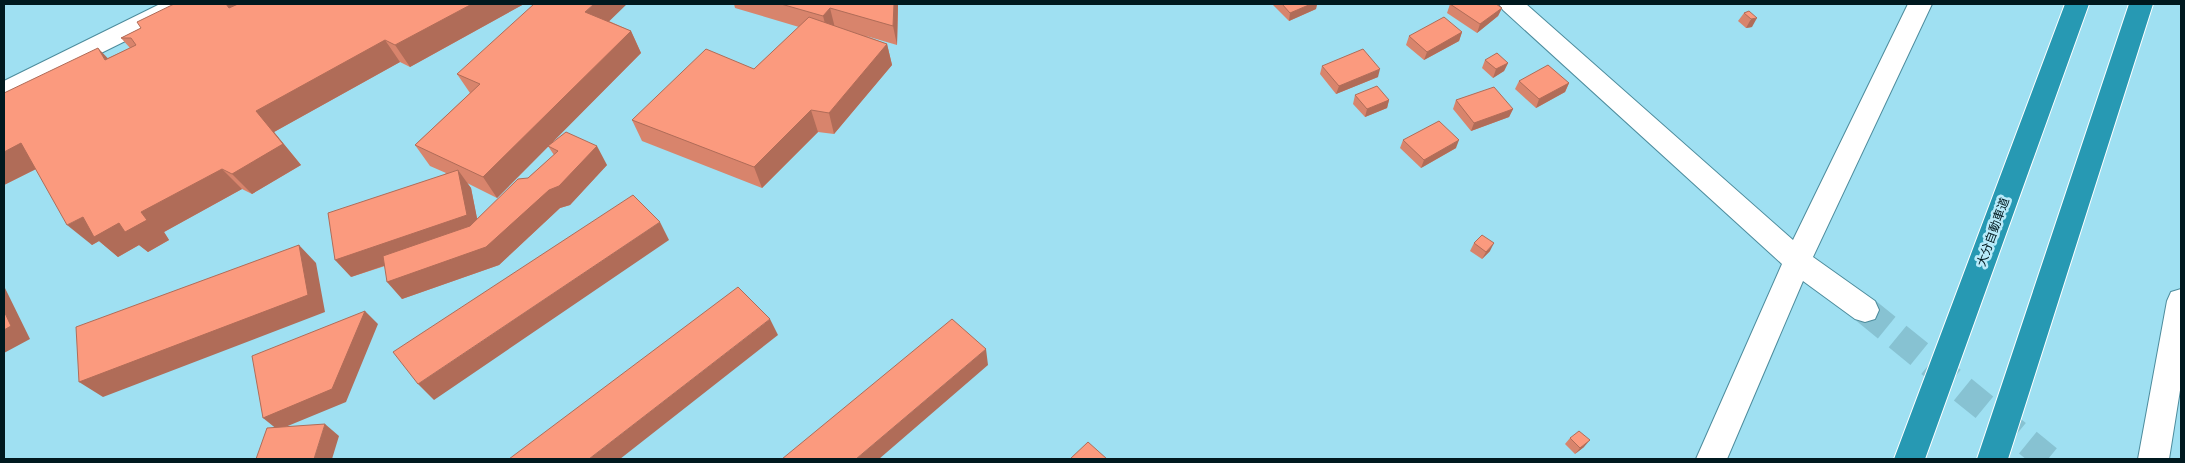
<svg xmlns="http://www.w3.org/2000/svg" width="2185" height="463" viewBox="0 0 2185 463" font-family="'DejaVu Sans','Noto Sans JP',sans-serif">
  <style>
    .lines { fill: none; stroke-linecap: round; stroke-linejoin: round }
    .minor-tunnel { stroke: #87c2d2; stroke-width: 28; stroke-dasharray: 28 14; stroke-linecap: butt }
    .minor-casing { stroke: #4d8c9d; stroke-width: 2 }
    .highway-casing { stroke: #fff; stroke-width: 2 }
    .minor { fill: #fff; fill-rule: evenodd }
    .highway { fill: #2799b3; fill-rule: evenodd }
    .wall { fill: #d8846c }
    .shaded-wall { fill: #b06c58 }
    .building { fill: #fb9a7e; stroke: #b06c58 }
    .labels { text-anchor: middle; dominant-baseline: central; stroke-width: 5; stroke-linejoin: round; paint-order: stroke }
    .street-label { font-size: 12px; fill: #00191f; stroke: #b8ebfa }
  </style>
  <rect width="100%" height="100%" fill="#9fe0f2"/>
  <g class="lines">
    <path class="minor-tunnel" d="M1865,310L2048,459"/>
    <g class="minor-casing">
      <path id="minor" d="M160,4H192L188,10L4,101V81Z
        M1499,4H1526L1793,240L1908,4H1932L1813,257L1875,301L1879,310L1875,319L1865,322L1855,319L1803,281L1727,459H1696L1782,264L1503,10Z
        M2181,289V384L2169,459H2138L2167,301L2171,292Z"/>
    </g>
    <g class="highway-casing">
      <path id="highway" d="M2065,4H2089L1925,459H1894Z
        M2129,4H2153L2008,459H1977Z"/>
    </g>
    <use href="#minor" class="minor"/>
    <use href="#highway" class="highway"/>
  </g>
  <path class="wall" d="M174,4H524L410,67L400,62L274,132L301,165L252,194L242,189L164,232L169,240L148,252L139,245L118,257L99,241L92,245L36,169L4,185V93L108,58L130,48L121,38L141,28Z
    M734,4H898L897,45L866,36L887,44L892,65L834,134L818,132L762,188L642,141L632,120L754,69L799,27L735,8Z
    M1272,4H1317L1316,9L1289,21Z
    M1450,4L1502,8L1498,16L1477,33L1447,13Z
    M1749,11L1752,27L1746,28L1738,21L1744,13Z
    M609,21L631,31L641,53L497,198L467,183L471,188L477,219L528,178L554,155L548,146L607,165L570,205L560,208L499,265L402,299L385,266L351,277L446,173L430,166L415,145L470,93L457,74Z
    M1462,32L1459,41L1424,60L1406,45L1409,36Z
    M1485,60L1508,63L1504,71L1493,78L1482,68Z
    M1322,66L1378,77L1336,94L1320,74Z
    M1519,81L1569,83L1565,92L1536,108L1515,89Z
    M1355,95L1389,100L1387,108L1365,117L1353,104Z
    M1456,100L1513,109L1509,117L1471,131L1453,109Z
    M1403,140L1456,148L1421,168L1400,148Z
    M1474,243L1490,251L1482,259L1470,251Z
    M1570,438L1584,447L1575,454L1565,444Z"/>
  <path class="shaded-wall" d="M226,4H272L239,20Z
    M472,4H524L410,67L395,45Z
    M594,4H627L596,34L585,12Z
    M894,4H898L897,45L893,26Z
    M1311,4H1317L1316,9L1289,21L1290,13Z
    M830,8L835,28L828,35L823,16Z
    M1502,8L1498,16L1477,33L1480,24Z
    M1757,18L1752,27L1746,28L1751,19Z
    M631,31L641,53L497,198L483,177Z
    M1462,32L1459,41L1424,60L1427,52Z
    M385,40L400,62L274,132L301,165L252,194L232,174L256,111Z
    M887,44L892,65L834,134L829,113Z
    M98,48L119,70L105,60Z
    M1508,63L1504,71L1493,78L1496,69Z
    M1380,69L1378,77L1336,94L1339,86Z
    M1569,83L1565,92L1536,108L1539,99Z
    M1389,100L1387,108L1365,117L1367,109Z
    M1513,109L1509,117L1471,131L1474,123Z
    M811,110L818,132L762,188L754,167Z
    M1459,140L1456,148L1421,168L1424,160Z
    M21,143L46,164L4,185V152Z
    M597,146L607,165L570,205L560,208L499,265L402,299L387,282L549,190Z
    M222,169L242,189L164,232L169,240L148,252L139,245L118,257L99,241L92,245L67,225L83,217L119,223L141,212Z
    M458,170L471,188L480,233L351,277L335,260Z
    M660,222L669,240L434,400L418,384Z
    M1494,243L1490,251L1482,259L1486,252Z
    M299,245L316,263L325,312L103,397L79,382Z
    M4,286L30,339L4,353Z
    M365,311L378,324L346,402L278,430L263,418Z
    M770,319L778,335L620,459H589Z
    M986,349L988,365L879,459H856Z
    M325,424L339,436L332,459H314Z
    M1590,440L1584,447L1575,454L1580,448Z"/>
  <path class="building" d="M174,4H226L229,8L238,4H472L395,45L385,40L256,111L283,144L232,174L222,169L141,212L147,220L125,232L119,223L94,237L83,217L67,225L21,143L4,152V93L98,48L105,60L136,45L131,38H121L141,28L137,22Z
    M534,4H594L585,12L631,31L483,177L415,145L480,84L457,74Z
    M781,4H894L893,26L830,8L823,16Z
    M1282,4H1311L1290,13Z
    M1450,4H1496L1502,8L1480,24Z
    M1749,11L1757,18L1751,19L1744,13Z
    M809,17L887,44L829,113L811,110L754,167L632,120L706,49L754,69Z
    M1444,17L1462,32L1427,52L1409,36Z
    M1363,49L1380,69L1339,86L1322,66Z
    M1497,53L1508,63L1496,69L1485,60Z
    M1548,65L1569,83L1539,99L1519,81Z
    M1377,86L1389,100L1367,109L1355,95Z
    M1494,87L1513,109L1474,123L1456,100Z
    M1439,121L1459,140L1424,160L1403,140Z
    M566,132L597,146L559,186L549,190L486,247L387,282L383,256L470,226L518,179L528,178L558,151L548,146Z
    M458,170L467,215L335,260L328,213Z
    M633,195L660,222L418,384L393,352Z
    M1482,235L1494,243L1486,252L1474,243Z
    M299,245L308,295L79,382L76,327Z
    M738,287L770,319L589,459H509Z
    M4,311L11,326L4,330Z
    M365,311L332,389L263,418L252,356Z
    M952,319L986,349L856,459H782Z
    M325,424L314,459H256L267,428Z
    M1579,431L1590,440L1580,448L1570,438Z
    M1088,442L1107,459H1070Z"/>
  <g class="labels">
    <g class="street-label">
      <text transform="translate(1993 232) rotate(-70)">大分自動車道</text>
    </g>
  </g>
  <rect width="2185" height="463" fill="none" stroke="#00191f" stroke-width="10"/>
</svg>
